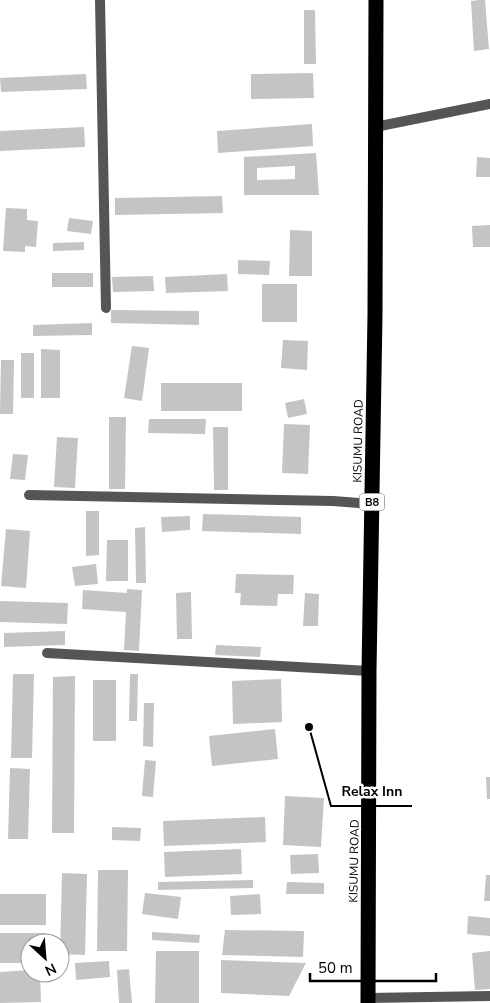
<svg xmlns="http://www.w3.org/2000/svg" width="490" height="1003" viewBox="0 0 490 1003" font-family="'Nunito Sans',sans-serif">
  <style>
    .building { fill: #c4c4c4; fill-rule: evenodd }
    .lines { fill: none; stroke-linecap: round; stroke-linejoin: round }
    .street { stroke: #555; stroke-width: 10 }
    .highway { stroke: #000; stroke-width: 15 }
    .labels { text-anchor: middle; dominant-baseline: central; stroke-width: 5; stroke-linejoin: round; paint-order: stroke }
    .shield { fill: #fff; stroke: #4c4c4c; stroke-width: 1 }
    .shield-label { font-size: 11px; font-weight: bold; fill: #000 }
    .street-label { font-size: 12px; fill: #000; stroke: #fff }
    .leader { fill: none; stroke: #000; stroke-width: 2 }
    .callout-dot { fill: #000; stroke: #fff; stroke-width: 2 }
    .callout-label { font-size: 14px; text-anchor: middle; font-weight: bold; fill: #000; stroke: #fff; stroke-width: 5; stroke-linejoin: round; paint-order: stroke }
  </style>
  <rect width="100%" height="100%" fill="#fff"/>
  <path class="building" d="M479,0H485L489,49L474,51L471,1Z
    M304,10H315L316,64H304Z
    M313,73L314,98L251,99V74Z
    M86,74L87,89L1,92L0,78Z
    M312,124L313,146L218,153L217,131Z
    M84,127L85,147L0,151V131Z
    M316,153L319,195H244V157ZM295,166V179L257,180V168Z
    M477,157L490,158V177H476Z
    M222,196L223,213L115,215V198Z
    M6,208L27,209V220L38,221L36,247L25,246V252L3,251Z
    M69,218L93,221L91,234L67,231Z
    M490,225V247H473L472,226Z
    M290,230L312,231V276H289Z
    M84,242V250L53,251V243Z
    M238,260L270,261L269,275L238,274Z
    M52,273H93V287H52Z
    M227,274L228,291L166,293L165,277Z
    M153,276L154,291L113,292L112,277Z
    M262,284H297V322H262Z
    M111,310L199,311V325L111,323Z
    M92,323V335L33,336V325Z
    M283,340L308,341L307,370L281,368Z
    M132,346L149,348L142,401L124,398Z
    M41,349L60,350V398H41Z
    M21,353H34V398H21Z
    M1,360H14L13,414H0Z
    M161,383H242V411H161Z
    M304,399L307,414L288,418L285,403Z
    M109,417H126L125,489H109Z
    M149,419H206L205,434L148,433Z
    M284,424L310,425L308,474L282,473Z
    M213,427H228V490H214Z
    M57,437L78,438L75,488L54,487Z
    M13,454L28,455L25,480L10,479Z
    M86,511H99V555L86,556Z
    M203,514L301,517V534L202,531Z
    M190,516V530L162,532L161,517Z
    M145,527L146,583H136L135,528Z
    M6,529L30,531L26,588L1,586Z
    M107,540H128V581H106Z
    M96,564L98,584L75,586L72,567Z
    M236,574L294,575L293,594H278L277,606L240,605L241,593H235Z
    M127,589L142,590L139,651L124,650L126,612L82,609L83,590L127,593Z
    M191,592L192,639H177L176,593Z
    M305,593L319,594L318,626H303Z
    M0,601L68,603L67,624L0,622Z
    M65,631V645L4,647V633Z
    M216,645L261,647L260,657L215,655Z
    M13,674H34L32,758H11Z
    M130,674H138L137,721H129Z
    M75,676L74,833H52L53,677Z
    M281,679L282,722L233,724L232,681Z
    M93,680H116V741H93Z
    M144,703H154L153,747L143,746Z
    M275,729L278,759L212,766L209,736Z
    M145,760L156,761L153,797L142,796Z
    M10,768L30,769L28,839H8Z
    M486,777H490V799H487Z
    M285,796L324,798L321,847L283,845Z
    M265,817L266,842L164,846L163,821Z
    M112,827L141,828L140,841L112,840Z
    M241,849L242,874L165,877L164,852Z
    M318,854L319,873L291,874L290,855Z
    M98,870H128L127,951H97Z
    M62,873L87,874L85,955L60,954Z
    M486,875H490V901H484Z
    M253,880V888L158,890V882Z
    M287,882L324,883V894H286Z
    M145,893L181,897L178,919L142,914Z
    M0,894H46V925H0Z
    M260,894L261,914L231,915L230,896Z
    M468,916L490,918V936L467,934Z
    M225,930L304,931L303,957L222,955Z
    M152,932L200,935L199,943L152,940Z
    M0,933H46V943H30V963H0Z
    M156,951H199V1003H155Z
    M490,951V989L475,990L472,953Z
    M221,960L306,963L289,996L221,993Z
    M109,961L110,977L76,980L75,963Z
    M129,969L132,1003H119L117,970Z
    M30,970V973H40L41,1002L0,1003V972Z"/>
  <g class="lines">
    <path class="street" d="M100,0L106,308
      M375,127L490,104
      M29,495L333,501L372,504
      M47,653L369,671
      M368,998L490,996"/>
    <path class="highway" d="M368,1003L369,671L375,315L376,0"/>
  </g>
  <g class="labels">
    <rect class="shield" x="359.5" y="493.5" width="25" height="17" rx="4"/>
    <g class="shield-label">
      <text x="372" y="502">B8</text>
    </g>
    <g class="street-label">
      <text transform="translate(358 441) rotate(-89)">KISUMU ROAD</text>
      <text transform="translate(354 861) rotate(-89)">KISUMU ROAD</text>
    </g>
  </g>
  <path class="leader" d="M309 727L331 806H412"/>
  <circle class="callout-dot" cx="309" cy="727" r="5"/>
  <g class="callout-label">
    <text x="372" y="796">Relax Inn</text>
  </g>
  <g transform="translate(45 958) rotate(154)"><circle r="24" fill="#ffffff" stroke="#999999"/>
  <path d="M0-4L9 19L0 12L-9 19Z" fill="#000000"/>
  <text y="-8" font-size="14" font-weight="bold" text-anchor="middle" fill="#000000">N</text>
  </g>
  <path d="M310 973v8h126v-8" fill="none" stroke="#000000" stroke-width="2.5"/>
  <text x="318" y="973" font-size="15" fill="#000000" stroke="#ffffff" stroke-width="4" paint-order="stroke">50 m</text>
</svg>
